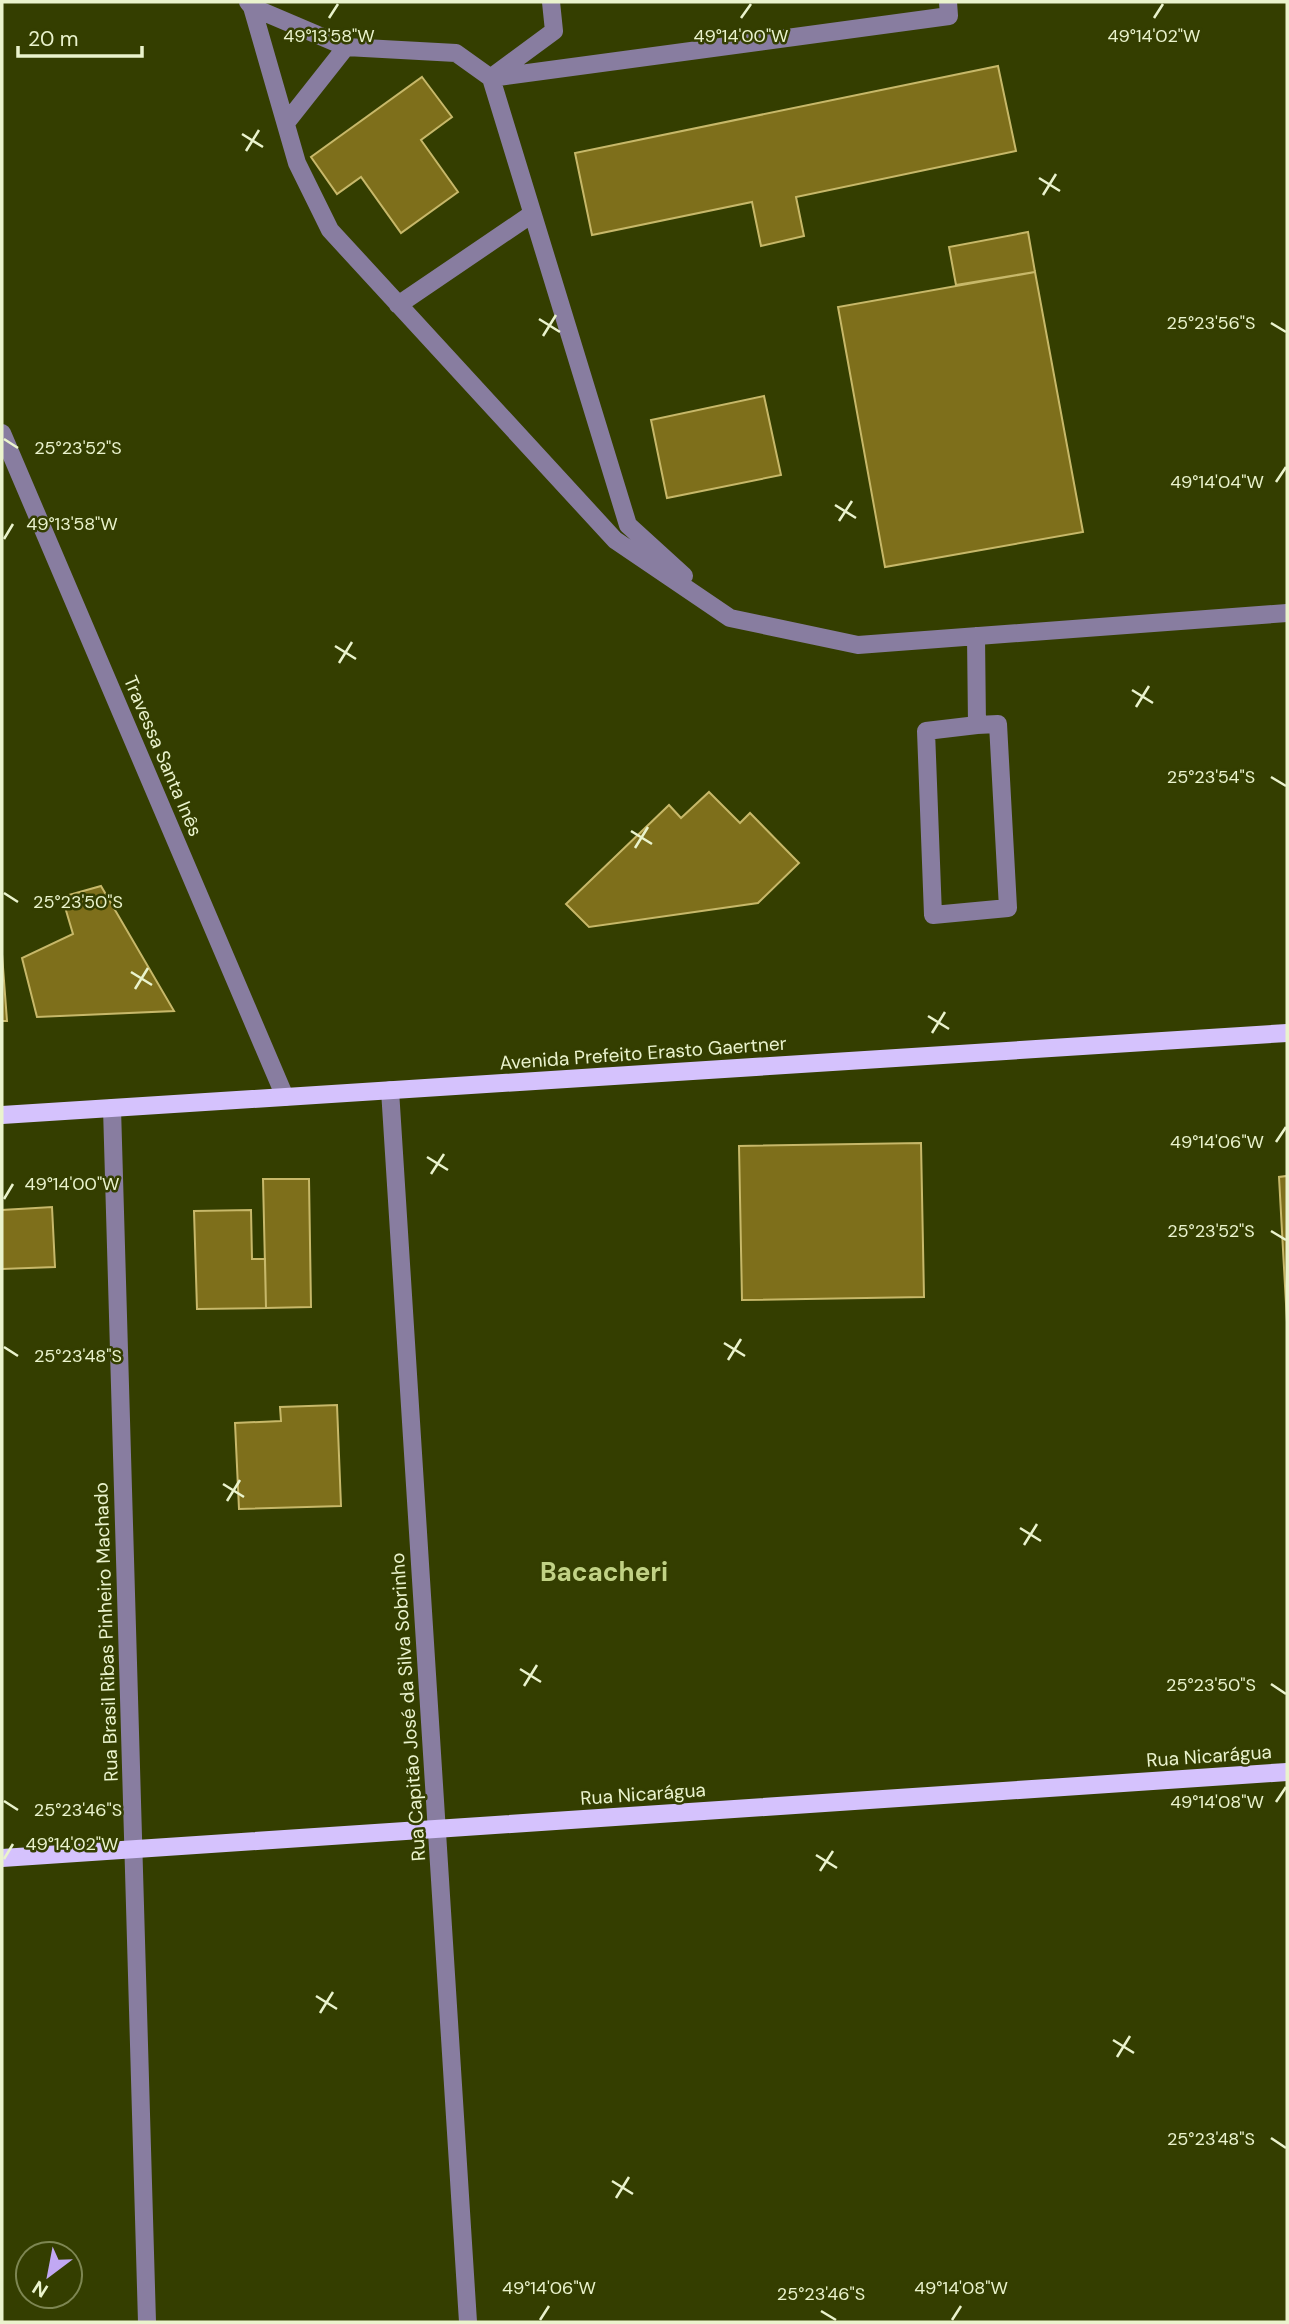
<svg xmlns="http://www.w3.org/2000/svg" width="1289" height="2324" viewBox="0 0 1289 2324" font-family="'DM Sans',sans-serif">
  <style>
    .building { fill: #7e6f1b; stroke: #c7b869; stroke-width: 2 }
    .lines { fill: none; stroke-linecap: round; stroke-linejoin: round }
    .minor { stroke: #887da0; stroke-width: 18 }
    .major { stroke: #d5c2fd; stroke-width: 18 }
    .ticks { fill: none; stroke: #eaf3cd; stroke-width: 2.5 }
    .labels { text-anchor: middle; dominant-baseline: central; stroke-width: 5; stroke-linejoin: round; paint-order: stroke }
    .street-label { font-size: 19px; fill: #eaf3cd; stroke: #343e00 }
    .district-label { font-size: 26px; font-weight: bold; fill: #c1d285; stroke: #343e00 }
    .ticks-label { font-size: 18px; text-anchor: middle; fill: #eaf3cd; stroke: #343e00; stroke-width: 5; stroke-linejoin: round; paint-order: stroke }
  </style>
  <rect width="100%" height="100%" fill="#343e00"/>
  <path class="building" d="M998,66L1016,151L796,197L804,236L761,246L752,202L592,235L575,153Z
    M422,77L452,117L421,140L458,192L401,233L361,177L337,194L311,157Z
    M1028,232L1035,272L956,285L949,247Z
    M1035,272L1083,532L885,567L838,307Z
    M764,396L781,475L667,498L651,420Z
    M709,792L740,823L750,813L799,863L758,903L589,927L566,904L669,805L681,818Z
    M101,886L174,1011L37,1017L22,958L73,934L62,897Z
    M2,954L7,1021H2Z
    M921,1143L924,1297L742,1300L739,1146Z
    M1287,1176V1322L1279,1177Z
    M263,1179H309L311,1307L266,1308Z
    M52,1207L55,1267L2,1269V1210Z
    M251,1210L252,1259H265L266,1308L197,1309L194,1211Z
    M337,1405L341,1506L239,1509L235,1423L281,1421L280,1407Z"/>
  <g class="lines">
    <path class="minor" d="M248,2L252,7L297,163L330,230L615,540L730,618L858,645L1287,613
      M252,7L346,47L456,53L491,78L628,525L684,576
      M493,76L554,31L551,2
      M491,78L949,16L948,2
      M286,123L346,47
      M398,305L532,214
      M2,433L285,1097
      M976,636L977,725
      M998,724L1008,908L933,915L926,731L977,725Z
      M390,1090L468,2322
      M112,1108L147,2322"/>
    <path class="major" d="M2,1115L1287,1033
      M2,1858L1287,1772"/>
  </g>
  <path class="ticks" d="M329,18L338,4M741,18L751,4M1154,18L1163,4M242,134L263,147M246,151L259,130M1039,178L1060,191M1043,195L1056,174M539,319L560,332M1271,323L1286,332M543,336L556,315M4,439L18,448M1276,482L1286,467M835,505L856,518M839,521L852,501M4,539L13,524M335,646L356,659M339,663L352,642M1132,690L1153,703M1136,707L1149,686M1271,777L1286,786M631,831L652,844M635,848L648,827M4,893L18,902M131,972L152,985M135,989L148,968M928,1016L949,1029M932,1033L945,1012M1276,1142L1286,1127M427,1157L448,1170M431,1174L444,1154M4,1199L13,1184M1271,1231L1286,1240M724,1343L745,1356M4,1347L18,1356M728,1360L741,1339M223,1484L244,1497M227,1501L240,1480M1020,1528L1041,1541M1024,1545L1037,1524M520,1669L541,1682M1271,1684L1286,1694M524,1686L537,1665M4,1801L18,1810M1276,1802L1286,1787M816,1855L837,1868M4,1859L13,1844M820,1871L833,1851M316,1996L337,2009M320,2013L333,1992M1113,2040L1134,2053M1117,2057L1130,2036M1271,2138L1286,2148M612,2181L633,2194M616,2198L629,2177M821,2311L836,2320M540,2320L549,2306M952,2320L961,2306"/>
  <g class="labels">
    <g class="street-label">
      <text transform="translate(163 756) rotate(67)">Travessa Santa Inês</text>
      <text transform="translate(643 1053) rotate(-4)">Avenida Prefeito Erasto Gaertner</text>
      <text transform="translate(106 1632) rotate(-92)">Rua Brasil Ribas Pinheiro Machado</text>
      <text transform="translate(408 1707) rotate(-94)">Rua Capitão José da Silva Sobrinho</text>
      <text transform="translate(1209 1756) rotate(-4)">Rua Nicarágua</text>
      <text transform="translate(643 1794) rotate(-4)">Rua Nicarágua</text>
    </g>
    <g class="district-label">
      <text x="604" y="1572">Bacacheri</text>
    </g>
  </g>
  <g class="ticks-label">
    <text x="329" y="42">49°13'58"W</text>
    <text x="741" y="42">49°14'00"W</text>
    <text x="1154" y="42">49°14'02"W</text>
    <text x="1211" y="329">25°23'56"S</text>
    <text x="78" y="454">25°23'52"S</text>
    <text x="1217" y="488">49°14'04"W</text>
    <text x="72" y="530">49°13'58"W</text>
    <text x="1211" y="783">25°23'54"S</text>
    <text x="78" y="908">25°23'50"S</text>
    <text x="1217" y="1148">49°14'06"W</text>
    <text x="72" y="1190">49°14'00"W</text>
    <text x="1211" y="1237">25°23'52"S</text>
    <text x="78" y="1362">25°23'48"S</text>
    <text x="1211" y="1691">25°23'50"S</text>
    <text x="1217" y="1808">49°14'08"W</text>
    <text x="78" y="1816">25°23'46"S</text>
    <text x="72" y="1850">49°14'02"W</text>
    <text x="1211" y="2145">25°23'48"S</text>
    <text x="549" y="2294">49°14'06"W</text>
    <text x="961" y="2294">49°14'08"W</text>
    <text x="821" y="2300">25°23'46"S</text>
  </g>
  <rect width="1289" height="2324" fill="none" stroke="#eaf3cd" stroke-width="7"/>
  <g transform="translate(49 2275) rotate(212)"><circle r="33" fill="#343e00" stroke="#7d8652" stroke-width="2"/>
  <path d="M0-5L12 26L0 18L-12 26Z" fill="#c1a8f3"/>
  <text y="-10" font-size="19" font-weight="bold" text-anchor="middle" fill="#eaf3cd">N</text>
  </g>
  <path d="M18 46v10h124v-10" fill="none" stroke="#eaf3cd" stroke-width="3.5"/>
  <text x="28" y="46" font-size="21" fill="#eaf3cd" stroke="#343e00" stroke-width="5" paint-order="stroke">20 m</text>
</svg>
